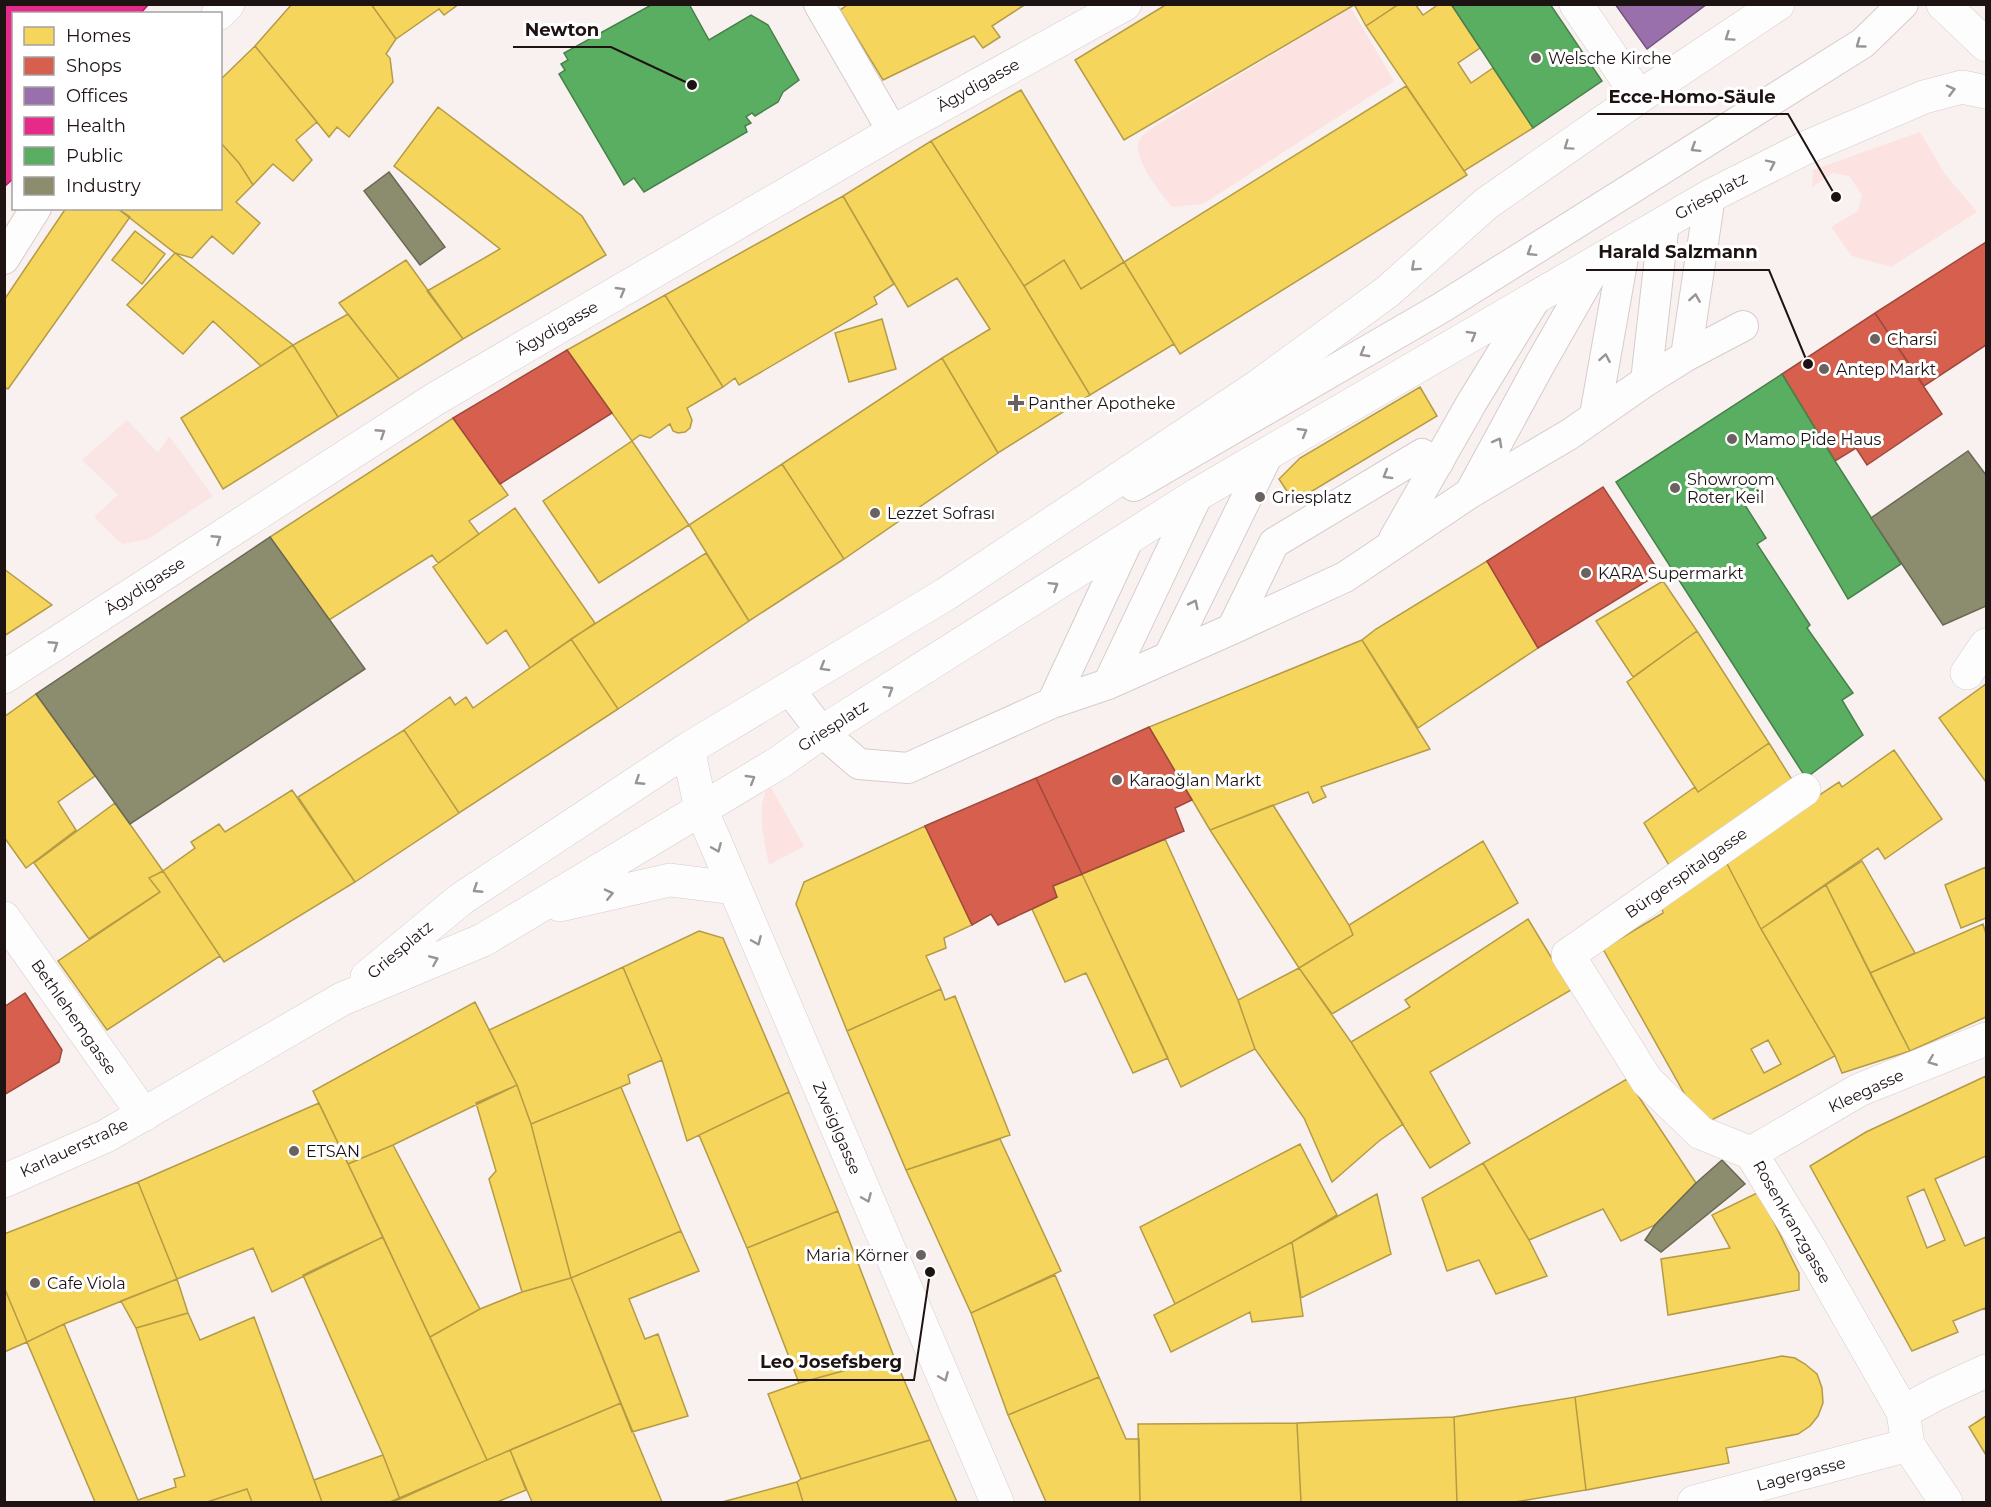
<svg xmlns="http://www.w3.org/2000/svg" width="1991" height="1507" viewBox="0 0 1991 1507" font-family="Montserrat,sans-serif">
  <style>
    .built { fill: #fae5e4 }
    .green { fill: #fce2e0 }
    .homes { fill: #f6d55c; stroke: #b59b46; stroke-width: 1.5; fill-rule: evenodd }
    .shops { fill: #d6604d; stroke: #9f493c; stroke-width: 1.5 }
    .offices { fill: #9970ab; stroke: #74547d; stroke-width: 1.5 }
    .health { fill: #e7298a; stroke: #ab2266; stroke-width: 1.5 }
    .public { fill: #5aae61; stroke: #48804a; stroke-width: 1.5 }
    .industry { fill: #8c8c6e; stroke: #6b6853; stroke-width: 1.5 }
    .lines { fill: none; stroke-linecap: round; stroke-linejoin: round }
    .service-casing { stroke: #d6cccb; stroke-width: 32 }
    .minor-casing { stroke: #d6cccb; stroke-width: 34 }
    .secondary-casing { stroke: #d6cccb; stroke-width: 34 }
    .primary-casing { stroke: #d6cccb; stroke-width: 34 }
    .service { stroke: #fefdfd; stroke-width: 30 }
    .minor { stroke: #fefdfd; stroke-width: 33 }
    .secondary { stroke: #fefdfd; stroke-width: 33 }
    .primary { stroke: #fefdfd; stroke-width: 33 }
    .oneway { stroke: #999494 }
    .poi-dot { fill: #6a6160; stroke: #fff; stroke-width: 2 }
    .labels { text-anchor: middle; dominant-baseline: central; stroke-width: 6; stroke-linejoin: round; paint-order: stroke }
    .poi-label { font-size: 16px; fill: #1e1313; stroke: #fff; text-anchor: start }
    .street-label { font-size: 16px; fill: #1e1313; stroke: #fff }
    .leader { fill: none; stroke: #1e1313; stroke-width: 2 }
    .callout-dot { fill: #1e1313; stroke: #fff; stroke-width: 2 }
    .callout-label { font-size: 18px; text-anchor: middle; font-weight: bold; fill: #1e1313; stroke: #fff; stroke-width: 6; stroke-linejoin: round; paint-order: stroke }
  </style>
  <rect width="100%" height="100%" fill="#f8f1f0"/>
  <path class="built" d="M127,420L158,453L169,436L213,496L148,539L122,544L94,517L118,495L82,460Z"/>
  <path class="green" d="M1351,8L1394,81L1203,204L1172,207C1161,193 1128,155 1141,138C1144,133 1151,129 1155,126Z
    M1920,132L1945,174L1977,212L1891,267L1852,256L1831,227L1858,211L1862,195L1849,176L1833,173L1812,187L1813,170Z
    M769,784L804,846L769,865C764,839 755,808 769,784Z"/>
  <path class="homes" d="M292,4H371L396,39L386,54L390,58L393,82L349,137L337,127L329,137L255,46Z
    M371,4H459L444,15L439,9L396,39Z
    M849,4H1026L992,26L1000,37L983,48L974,36L883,80L840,10Z
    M1167,4H1354V5L1124,140L1075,60Z
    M1354,4H1399L1366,26Z
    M1399,4H1415L1423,15L1439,4H1451L1480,48L1458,63L1471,83L1493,68L1533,128L1464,171L1366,26Z
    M255,46L317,122L296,140L312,160L293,181L273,164L253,185L239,163L220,142V80Z
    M1406,86L1467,175L1180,354L1124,262Z
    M1021,90L1124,262L1081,289L1064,260L1024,286L931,141Z
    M438,107L582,216L606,255L463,339L427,291L500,249L394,166Z
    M931,141L1024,286L1090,395L998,453L942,358L990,329L957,278L908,307L843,196Z
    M220,142L239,163L253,185L236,202L260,223L233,254L212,236L192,258L175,253L117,208H220Z
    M843,196L894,284L874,297L877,304L739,385L735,378L723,387L665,295Z
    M66,208H117L130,217L8,389L4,387V300Z
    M135,231L165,254L142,284L112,260Z
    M175,253L293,345L261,366L213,321L183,354L127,305Z
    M406,260L463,339L399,379L339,303Z
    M1064,260L1081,289L1124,262L1174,344L1090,395L1024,286Z
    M665,295L723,387L687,408L692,420L690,428L685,432L678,433L673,431L670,424L650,438L640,435L632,441L567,350Z
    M348,314L399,379L338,417L293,345Z
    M882,319L896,369L849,382L835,333Z
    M293,345L338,417L223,489L181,418Z
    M942,358L998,453L844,559L782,464Z
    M1420,387L1437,416L1294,502L1279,479L1300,458Z
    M453,418L508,495L469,521L479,534L438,563L432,555L329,620L270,537Z
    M632,441L689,525L599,583L543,501Z
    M782,464L844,559L749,621L689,525Z
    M515,508L595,623L530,668L506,630L487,644L433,567Z
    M706,553L749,621L618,709L571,639Z
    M1487,561L1538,648L1418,728L1362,640L1376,629Z
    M4,569L52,605L4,636Z
    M1663,581L1697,631L1633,677L1596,621Z
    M1697,631L1769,743L1698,792L1627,682Z
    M571,639L618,709L459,813L404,730L450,697L455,705L466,697L473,708Z
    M1362,640L1430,749L1321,787L1326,797L1313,803L1308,792L1210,830L1149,727Z
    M1986,684V782L1939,718Z
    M36,694L95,776L58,802L76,830L26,868L4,837V717Z
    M404,730L459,813L355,882L298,797Z
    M1769,743L1796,786L1673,872L1644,823L1695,787L1698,792Z
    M1894,750L1942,819L1885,859L1878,848L1761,929L1724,858L1839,782L1842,787Z
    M292,790L355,882L224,962L163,871L195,848L191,842L219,824L225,832Z
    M115,803L163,871L149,878L160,892L89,939L34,863Z
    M1273,805L1349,925L1353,935L1299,968L1210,830Z
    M925,826L972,925L944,938L946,948L926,956L941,989L847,1031L796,904L804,882Z
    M1165,839L1238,1000L1255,1049L1181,1087L1082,874Z
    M1483,841L1518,903L1332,1014L1299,968L1353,935L1349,925Z
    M1724,858L1761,929L1835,1056L1702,1125L1603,949L1663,913L1661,902ZM1768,1040L1781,1064L1764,1073L1751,1049Z
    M1862,861L1915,953L1870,973L1826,885Z
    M1986,867V918L1961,928L1945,885Z
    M163,871L220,956L107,1030L58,961L160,892L149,878Z
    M1082,874L1168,1058L1133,1073L1086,973L1065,982L1032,909L1057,897L1053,886Z
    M1826,885L1910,1051L1842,1073L1835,1056L1761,929Z
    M1528,919L1571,990L1430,1072L1470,1143L1430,1168L1351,1042L1410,1007L1405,1000Z
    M1983,924L1986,934V1017L1910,1051L1870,973Z
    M699,931L723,938L789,1092L687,1141L662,1060L623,967Z
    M623,967L662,1060L628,1075L630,1083L621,1087L531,1124L517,1085L489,1030Z
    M1299,968L1351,1042L1403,1124L1379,1141L1332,1182L1304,1118L1255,1049L1238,1000Z
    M941,989L945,1000L955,996L1010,1135L906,1170L847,1031Z
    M475,1002L517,1085L393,1145L348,1164L313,1091Z
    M1986,1076V1156L1935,1179L1965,1246L1986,1237V1311L1985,1308L1953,1321L1958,1332L1912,1351L1810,1166L1866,1132ZM1924,1189L1945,1240L1927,1248L1907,1197Z
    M1627,1079L1696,1183L1655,1225L1621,1241L1603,1209L1529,1240L1483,1163Z
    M517,1085L531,1124L571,1278L522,1292L489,1179L496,1171L476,1103Z
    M621,1087L681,1231L571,1278L531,1124Z
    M789,1092L838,1211L747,1248L699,1135Z
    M319,1103L383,1237L272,1292L253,1248L177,1279L138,1182Z
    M1000,1139L1061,1271L971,1313L906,1170Z
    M1300,1144L1337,1215L1292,1242L1175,1304L1140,1227Z
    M393,1145L480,1309L430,1337L348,1164Z
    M1483,1163L1529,1240L1547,1276L1496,1294L1479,1260L1447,1271L1422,1198Z
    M138,1182L177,1279L64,1324L27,1342L4,1287V1234Z
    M1759,1192L1799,1273V1290L1668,1315L1661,1259L1730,1248L1712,1215Z
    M1377,1194L1391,1254L1301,1298L1292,1242Z
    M838,1211L894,1357L799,1383L747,1248Z
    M681,1231L699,1271L629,1299L645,1339L658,1334L688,1416L632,1432L571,1278Z
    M383,1237L487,1460L400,1499L383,1455L303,1275Z
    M1292,1242L1303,1316L1252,1322L1250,1312L1171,1352L1154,1315Z
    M1055,1275L1099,1377L1008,1415L971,1313Z
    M571,1278L621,1403L487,1460L430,1337L480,1309L522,1292Z
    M177,1279L188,1313L136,1328L121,1301Z
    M4,1287L27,1342L4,1352Z
    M188,1313L200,1340L254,1317L322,1502H252L247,1489L207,1502H95L27,1342L64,1324L138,1500L176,1487L174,1479L185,1476L136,1328Z
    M1782,1356L1795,1358L1805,1364L1817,1374L1822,1388L1823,1403L1818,1416L1810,1426L1798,1434L1726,1448L1729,1463L1586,1490L1575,1397Z
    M894,1357L930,1440L801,1479L768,1394L799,1383Z
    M1099,1377L1126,1439H1139L1140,1502H1046L1008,1415Z
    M1575,1397L1586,1490L1515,1502H1457L1454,1417Z
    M621,1403L662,1502H532L510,1450Z
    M1986,1416V1455L1969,1427Z
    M1454,1417L1457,1502H1301L1297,1423Z
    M1297,1423L1301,1502H1140L1138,1424Z
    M930,1440L957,1502H803L797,1482L801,1479Z
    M510,1450L526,1490L497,1502H390Z
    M383,1455L400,1499L390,1502H322L314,1480Z
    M797,1482L803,1502H722Z
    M247,1489L252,1502H207Z"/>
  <path class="shops" d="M1986,242V345L1924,386L1875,313Z
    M1875,313L1942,414L1867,465L1856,448L1835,461L1782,374Z
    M567,350L612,413L500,484L453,418Z
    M1603,487L1660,573L1538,648L1487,561Z
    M1149,727L1192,800L1175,808L1184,831L1082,874L1036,778Z
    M1036,778L1082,874L1053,886L1057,897L1032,909L998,925L991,914L972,925L925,826Z
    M25,993L62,1050L59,1062L4,1095V1007Z"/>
  <path class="offices" d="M1615,4H1707L1647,49Z"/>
  <path class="health" d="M4,4H149L140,14H14V178L4,187Z"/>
  <path class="public" d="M653,4H689L709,40L751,15L768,25L799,80L783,92L778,102L755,116L752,113L746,117L751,123L745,126L747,132L644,192L634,178L624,185L559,74L565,70L561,64L568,60L564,53Z
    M1451,4H1550L1602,81L1533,128Z
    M1782,374L1835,461L1901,564L1848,599L1777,478L1743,502L1766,538L1757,544L1810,625L1807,628L1853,693L1842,700L1863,735L1806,778L1616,482Z"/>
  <path class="industry" d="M389,172L445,247L420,265L364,191Z
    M1968,451L1986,475V606L1943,625L1871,518Z
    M270,537L365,669L130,824L36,694Z
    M1722,1160L1745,1184L1661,1252L1645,1240L1655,1225L1696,1183Z"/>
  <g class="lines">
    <g class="service-casing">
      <path id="service" d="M819,4L893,132
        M4,259L36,208
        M1686,356L1710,196
        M1646,381L1664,222
        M1595,415L1625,246
        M1134,486L1441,308L1863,43L1903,4
        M1471,491L1540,364L1599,261
        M1394,539L1472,402L1536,298
        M1232,629L1274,543L1422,454L1438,463
        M1169,656L1269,452
        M1108,684L1198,494
        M789,689L822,732L859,764L908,768L1052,703L1108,684L1232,629L1345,577L1470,493L1570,434L1646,381L1686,356L1743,326
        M1052,703L1128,540"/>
    </g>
    <g class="minor-casing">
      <path id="minor" d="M1576,4L1639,97
        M218,14L228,4
        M1967,673L1986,645
        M4,677L435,399L893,132L1125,4
        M1804,790L1568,955L1647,1081L1701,1133L1751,1153L1811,1251L1903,1412L1908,1445L1946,1502
        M4,918L144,1115
        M1751,1153L1859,1090L1986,1039
        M1903,1412L1936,1394L1986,1371
        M1694,1502L1908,1445"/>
    </g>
    <g class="secondary-casing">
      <path id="secondary" d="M560,905L670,880L734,888
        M367,977L461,899L688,749
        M4,1181L106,1136L342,999L483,940L780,762L822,732L1198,494L1710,196L1805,148L1924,97L1962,87L1986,92"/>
    </g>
    <g class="primary-casing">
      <path id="primary" d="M1943,4L1986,45
        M997,1502L701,809L688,749L946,594L1257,387L1387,292L1487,203L1639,97L1778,4"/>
    </g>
    <use href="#service" class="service"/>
    <use href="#minor" class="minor"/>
    <use href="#secondary" class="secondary"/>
    <use href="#primary" class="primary"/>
  </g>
  <defs><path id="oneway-chevron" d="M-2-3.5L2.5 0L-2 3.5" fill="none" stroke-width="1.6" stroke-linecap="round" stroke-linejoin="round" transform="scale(1.5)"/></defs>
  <g class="oneway">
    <use href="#oneway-chevron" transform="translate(1729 37) rotate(146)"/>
    <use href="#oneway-chevron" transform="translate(1860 44) rotate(144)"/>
    <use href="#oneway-chevron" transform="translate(1951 90) rotate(-14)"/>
    <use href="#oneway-chevron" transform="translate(1568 146) rotate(145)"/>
    <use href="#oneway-chevron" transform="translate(1695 148) rotate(148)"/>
    <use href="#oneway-chevron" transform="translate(1771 164) rotate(-26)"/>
    <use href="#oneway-chevron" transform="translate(1531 252) rotate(148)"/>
    <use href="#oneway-chevron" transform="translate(1415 267) rotate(138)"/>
    <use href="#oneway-chevron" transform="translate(621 291) rotate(-30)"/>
    <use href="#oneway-chevron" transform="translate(1695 298) rotate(-81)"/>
    <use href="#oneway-chevron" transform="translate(1472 335) rotate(-30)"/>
    <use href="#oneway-chevron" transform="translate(1364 353) rotate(150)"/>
    <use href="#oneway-chevron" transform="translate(1605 358) rotate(-80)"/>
    <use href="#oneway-chevron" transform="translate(1303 432) rotate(-30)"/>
    <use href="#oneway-chevron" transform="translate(381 433) rotate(-33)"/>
    <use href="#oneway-chevron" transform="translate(1498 442) rotate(-61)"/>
    <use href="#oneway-chevron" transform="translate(1387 475) rotate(149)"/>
    <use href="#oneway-chevron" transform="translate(217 539) rotate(-33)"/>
    <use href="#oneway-chevron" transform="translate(1054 586) rotate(-32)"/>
    <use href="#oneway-chevron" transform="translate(1194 604) rotate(-64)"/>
    <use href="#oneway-chevron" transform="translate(54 645) rotate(-33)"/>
    <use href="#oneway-chevron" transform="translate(824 667) rotate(149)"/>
    <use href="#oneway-chevron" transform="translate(889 690) rotate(-32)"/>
    <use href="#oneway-chevron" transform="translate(751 779) rotate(-31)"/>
    <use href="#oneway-chevron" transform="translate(639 781) rotate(147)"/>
    <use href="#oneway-chevron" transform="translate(717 848) rotate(67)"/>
    <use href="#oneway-chevron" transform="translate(477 889) rotate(147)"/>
    <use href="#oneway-chevron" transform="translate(609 894) rotate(-13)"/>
    <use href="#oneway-chevron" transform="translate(757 941) rotate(67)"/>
    <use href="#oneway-chevron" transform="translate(434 960) rotate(-23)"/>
    <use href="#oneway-chevron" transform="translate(1932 1061) rotate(158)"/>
    <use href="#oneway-chevron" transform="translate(867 1198) rotate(67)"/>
    <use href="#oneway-chevron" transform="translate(944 1377) rotate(67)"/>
  </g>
  <g class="poi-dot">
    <circle cx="1536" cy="58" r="6"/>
    <circle cx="1875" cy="339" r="6"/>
    <circle cx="1824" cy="369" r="6"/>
    <path d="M1013 394h6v6h6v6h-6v6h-6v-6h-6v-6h6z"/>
    <circle cx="1732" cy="439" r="6"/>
    <circle cx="1675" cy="488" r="6"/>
    <circle cx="1260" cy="497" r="6"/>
    <circle cx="875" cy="513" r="6"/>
    <circle cx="1586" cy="573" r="6"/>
    <circle cx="1117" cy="780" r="6"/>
    <circle cx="294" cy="1151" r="6"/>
    <circle cx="921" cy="1255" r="6"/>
    <circle cx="35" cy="1283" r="6"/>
  </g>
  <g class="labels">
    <g class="poi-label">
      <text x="1548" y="58">Welsche Kirche</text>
      <text x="1887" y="339">Charsi</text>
      <text x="1836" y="369">Antep Markt</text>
      <text x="1028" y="403">Panther Apotheke</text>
      <text x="1744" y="439">Mamo Pide Haus</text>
      <text x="1687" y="479">Showroom<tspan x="1687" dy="18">Roter Keil</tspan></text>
      <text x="1272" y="497">Griesplatz</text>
      <text x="887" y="513">Lezzet Sofrası</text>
      <text x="1598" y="573">KARA Supermarkt</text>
      <text x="1129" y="780">Karaoğlan Markt</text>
      <text x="306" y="1151">ETSAN</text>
      <text x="909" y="1255" text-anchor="end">Maria Körner</text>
      <text x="47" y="1283">Cafe Viola</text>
    </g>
    <g class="street-label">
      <text transform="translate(978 85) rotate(-29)">Ägydigasse</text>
      <text transform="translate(1711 196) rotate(-29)">Griesplatz</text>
      <text transform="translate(557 328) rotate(-30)">Ägydigasse</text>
      <text transform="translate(145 586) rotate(-33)">Ägydigasse</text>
      <text transform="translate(833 726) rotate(-33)">Griesplatz</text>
      <text transform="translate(1686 873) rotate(-35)">Bürgerspitalgasse</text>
      <text transform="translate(400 950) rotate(-40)">Griesplatz</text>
      <text transform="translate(74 1017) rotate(55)">Bethlehemgasse</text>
      <text transform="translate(1866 1091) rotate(-25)">Kleegasse</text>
      <text transform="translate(837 1128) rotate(67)">Zweiglgasse</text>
      <text transform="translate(74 1148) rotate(-25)">Karlauerstraße</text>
      <text transform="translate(1792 1222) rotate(60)">Rosenkranzgasse</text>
      <text transform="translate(1801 1474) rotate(-15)">Lagergasse</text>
    </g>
  </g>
  <path class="leader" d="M692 85L611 47H513M1836 197L1788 114H1597M1808 364L1769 270H1586M930 1272L914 1380H748"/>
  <g class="callout-dot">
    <circle cx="692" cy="85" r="6"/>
    <circle cx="1836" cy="197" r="6"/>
    <circle cx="1808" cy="364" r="6"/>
    <circle cx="930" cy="1272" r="6"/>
  </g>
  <g class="callout-label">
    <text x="562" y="36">Newton</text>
    <text x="1692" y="103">Ecce-Homo-Säule</text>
    <text x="1678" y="258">Harald Salzmann</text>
    <text x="831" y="1368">Leo Josefsberg</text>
  </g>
  <rect width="1991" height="1507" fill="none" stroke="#1e1313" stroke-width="12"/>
  <rect x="12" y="12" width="210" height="198" fill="#ffffff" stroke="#a5a1a1" stroke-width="1.5"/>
  <rect x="24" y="27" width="30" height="18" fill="#f6d55c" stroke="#a5a1a1" stroke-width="1.5"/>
  <text x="66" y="42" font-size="18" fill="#1e1313">Homes</text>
  <rect x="24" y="57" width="30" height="18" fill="#d6604d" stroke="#a5a1a1" stroke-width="1.5"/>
  <text x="66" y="72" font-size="18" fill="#1e1313">Shops</text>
  <rect x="24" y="87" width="30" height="18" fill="#9970ab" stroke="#a5a1a1" stroke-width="1.5"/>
  <text x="66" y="102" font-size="18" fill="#1e1313">Offices</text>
  <rect x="24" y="117" width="30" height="18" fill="#e7298a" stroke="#a5a1a1" stroke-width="1.5"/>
  <text x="66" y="132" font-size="18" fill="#1e1313">Health</text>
  <rect x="24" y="147" width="30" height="18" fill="#5aae61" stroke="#a5a1a1" stroke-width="1.5"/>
  <text x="66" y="162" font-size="18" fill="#1e1313">Public</text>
  <rect x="24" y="177" width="30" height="18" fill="#8c8c6e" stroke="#a5a1a1" stroke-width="1.5"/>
  <text x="66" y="192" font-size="18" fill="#1e1313">Industry</text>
</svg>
